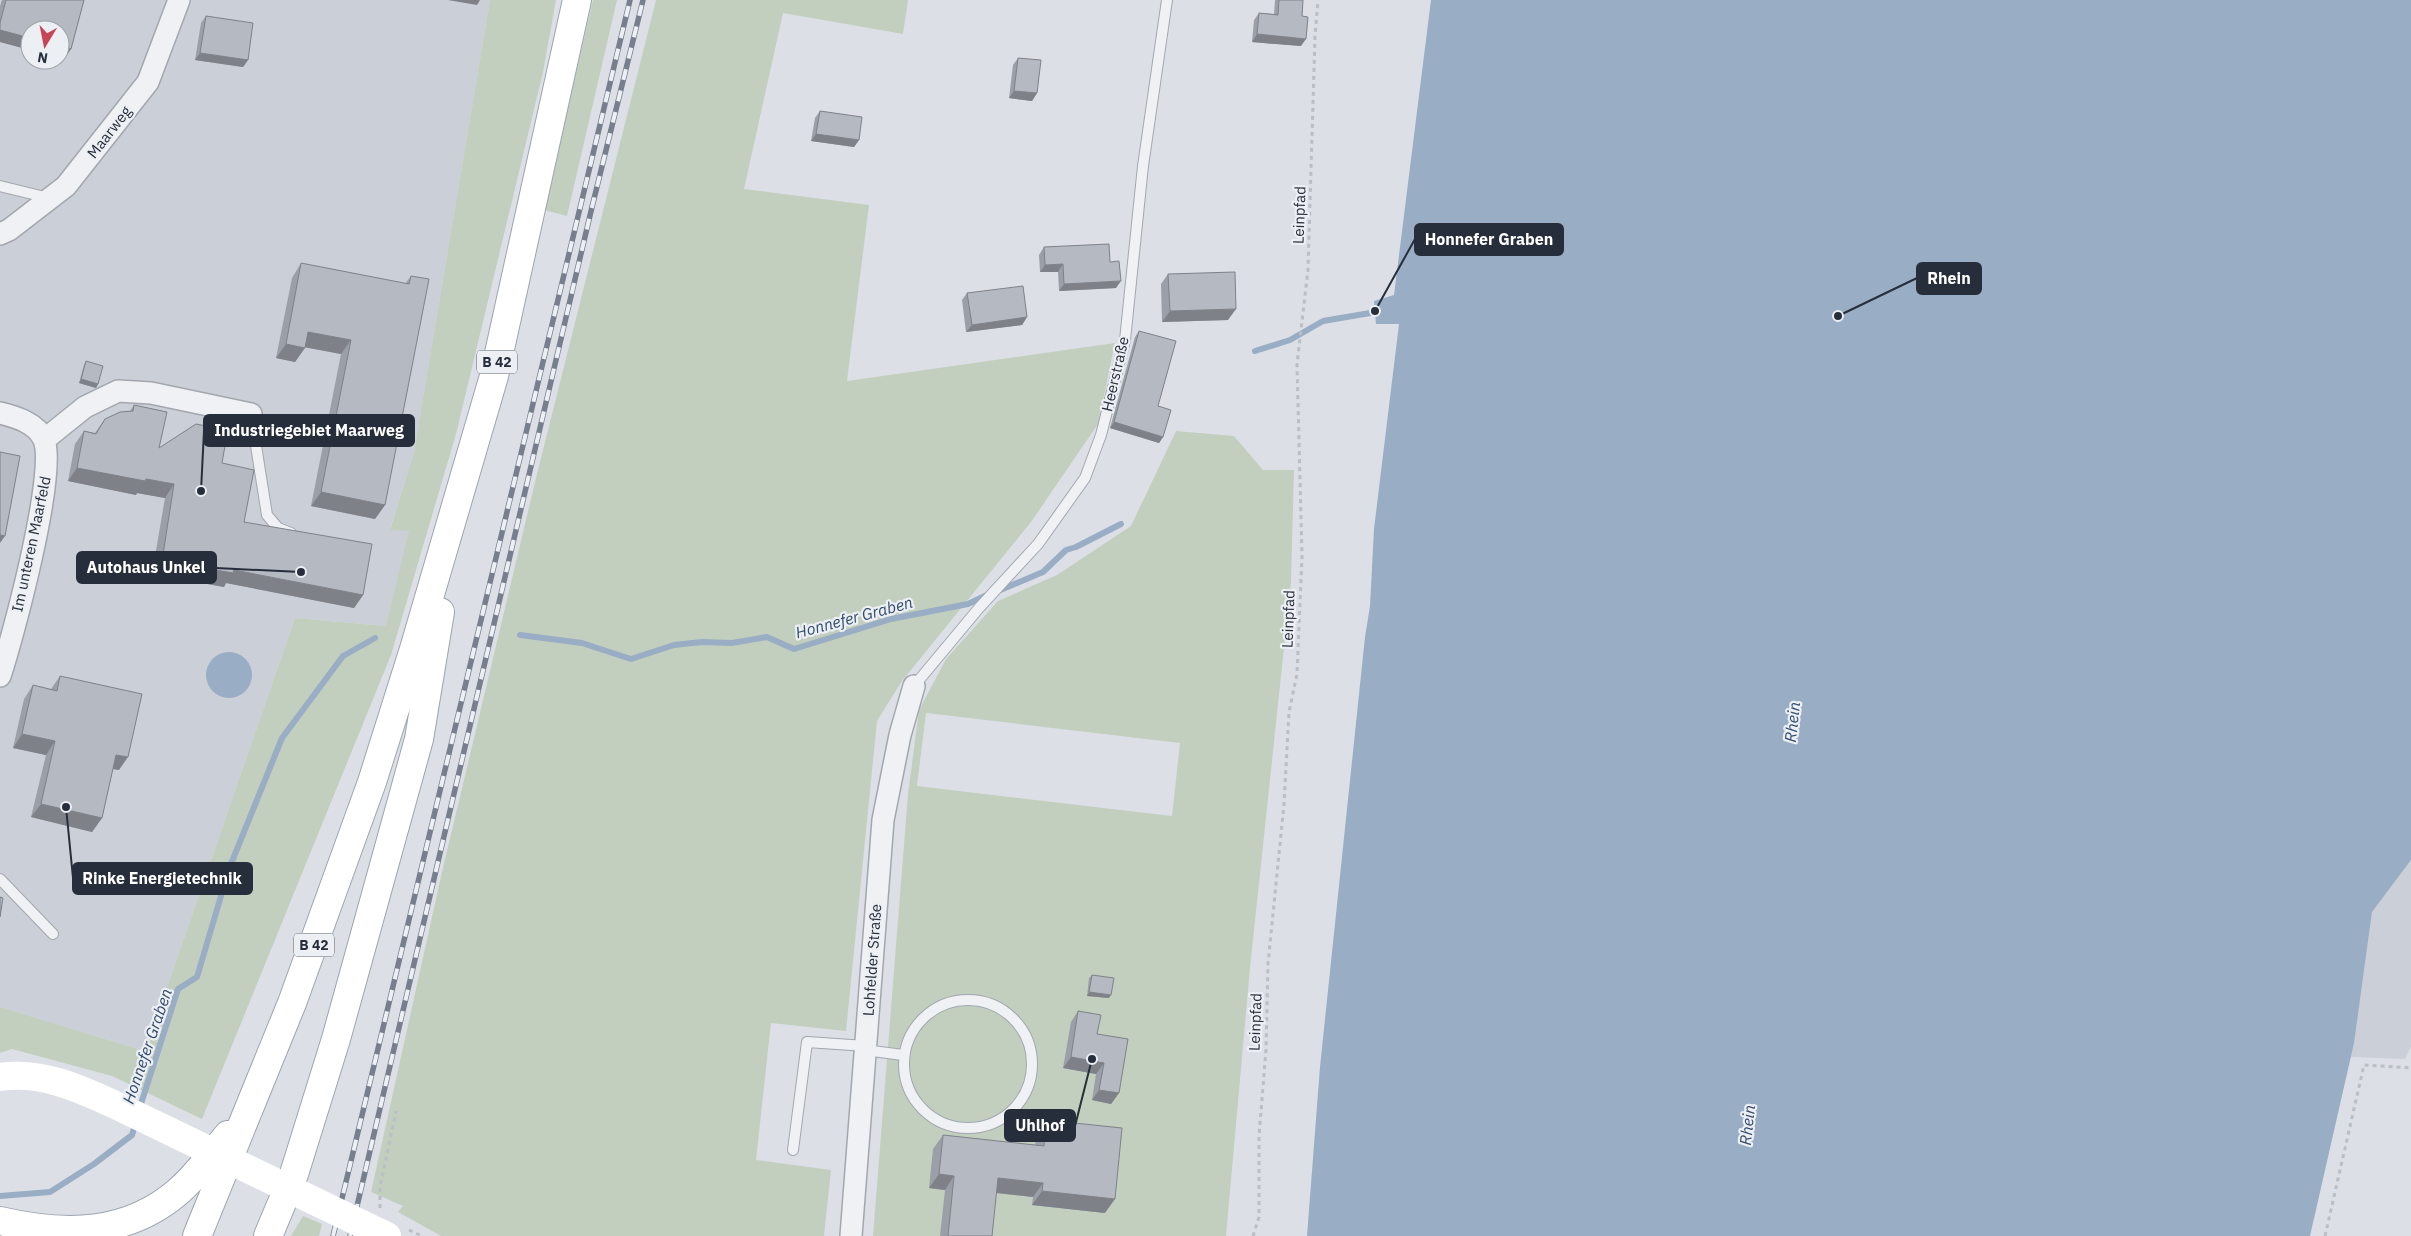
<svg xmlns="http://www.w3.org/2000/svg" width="2411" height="1236" viewBox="0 0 2411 1236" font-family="'IBM Plex Sans',sans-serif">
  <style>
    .built { fill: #cbcfd7; fill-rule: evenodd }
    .green { fill: #c2cfbe; fill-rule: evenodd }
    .water { fill: #99adc5 }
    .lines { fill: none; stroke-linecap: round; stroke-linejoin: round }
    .stream { stroke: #99adc5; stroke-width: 6 }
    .lane-casing { stroke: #a2a7af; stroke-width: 12 }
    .street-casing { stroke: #a2a7af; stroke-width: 24 }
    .primary-casing { stroke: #9ca4b1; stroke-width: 30 }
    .path { stroke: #bbbec4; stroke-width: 3; stroke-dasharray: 4 4; stroke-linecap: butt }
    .lane { stroke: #eff1f4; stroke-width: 10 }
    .street { stroke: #eff1f4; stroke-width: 21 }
    .secondary { stroke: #fff; stroke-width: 28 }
    .primary { stroke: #fff; stroke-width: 28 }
    .rail-casing { stroke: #777f8e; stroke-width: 5.5 }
    .rail { stroke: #eceff4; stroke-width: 4; stroke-dasharray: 11; stroke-linecap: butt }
    .path-bridge { stroke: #bbbec4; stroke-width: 3; stroke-dasharray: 4 4; stroke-linecap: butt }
    .secondary-bridge { stroke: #fff; stroke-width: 28 }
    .wall { fill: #9b9fa7 }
    .shaded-wall { fill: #7e8288 }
    .building { fill: #b4b9c2; stroke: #7e8288 }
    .labels { text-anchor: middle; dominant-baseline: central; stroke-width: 4.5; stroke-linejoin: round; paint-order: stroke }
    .shield { fill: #eceff4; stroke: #626872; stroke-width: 1 }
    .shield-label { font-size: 14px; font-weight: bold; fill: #272e3b }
    .street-label { font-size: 15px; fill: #272e3b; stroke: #eceff4 }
    .water-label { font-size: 16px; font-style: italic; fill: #334c6d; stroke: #eceff4 }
    .leader { fill: none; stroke: #272e3b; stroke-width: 2 }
    .callout-dot { fill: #272e3b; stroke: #eceff4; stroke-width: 2 }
    .callout { fill: #272e3b; stroke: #272e3b; stroke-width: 2 }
    .callout-label { font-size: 16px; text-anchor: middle; font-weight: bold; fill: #fff }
  </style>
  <rect width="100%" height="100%" fill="#dce0e6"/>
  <path class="built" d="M0,0H490L414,452L390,529L410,531L386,626L295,618L145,1051L0,1007ZM30,30H60V60H30Z
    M2411,860V1047L2405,1059L2351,1057L2372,912Z"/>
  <path class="green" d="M490,0H556L543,72L456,434L391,655L202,1119L112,1076L12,1049L0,1053V1007L145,1051L295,618L386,626L409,531L390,530L414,452Z
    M593,0H617L567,216L544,210Z
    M656,0H908L903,34L783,13L744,189L869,205L847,381L1115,343L1098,424L1031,522L902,681L877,721L846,1031L771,1023L756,1160L831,1170L824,1236H441L398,1212L403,1206L371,1192L442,872L536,478Z
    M1176,431L1234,436L1263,470H1294L1291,582L1250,968L1226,1236H873L908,794L919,710L946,659L998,601L1057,575L1131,526ZM926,713L1180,743L1172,816L917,786Z
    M303,1216L322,1224L319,1236H291Z"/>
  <path class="water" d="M1431,0H2411V860L2372,912L2354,1043L2310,1236H1307L1320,1067L1365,637L1370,606L1374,529L1399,324H1376L1374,301L1394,295Z
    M206 675a23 23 0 1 1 46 0a23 23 0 1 1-46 0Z"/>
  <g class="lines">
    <path class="stream" d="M1255,351L1290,340L1323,321L1382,311
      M998,591L1043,572L1066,550L1076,547L1121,524
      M520,635L582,643L631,659L674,645L702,642L732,643L767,637L794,649L891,619L968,604L989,594
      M139,1110L178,989L197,977L229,869L282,738L343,656L375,638
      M0,1196L50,1192L94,1164L132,1135L136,1122"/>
    <g class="lane-casing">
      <path id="lane" d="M0,186L49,198
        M251,414L267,515L278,528L291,533
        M914,686L979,608L1038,544L1085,478L1101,435L1125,340L1143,166L1167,0
        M0,879L53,934
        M904 1064a64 64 0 1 1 128 0a64 64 0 1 1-128 0Z
        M865,1050L903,1055
        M793,1150L807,1042L866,1046"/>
    </g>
    <g class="street-casing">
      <path id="street" d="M0,234L9,230L66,186L148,82L179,0
        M0,413C16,417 37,423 44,440C57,473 13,637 0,676
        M44,440L85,407L118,391L151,393L251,414
        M851,1236L883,820L900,735L914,686"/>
    </g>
    <g class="primary-casing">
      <path id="primary" d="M0,1221C65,1236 128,1236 180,1190C198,1174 213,1153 228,1135
        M197,1236L292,1003L372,782L414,649L494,376L577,0
        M268,1236L294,1174L336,1039L419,739L440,612"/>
    </g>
    <path class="path" d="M380,1208V1187L396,1111
      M1253,1236L1259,1217V1136L1266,1050L1268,964L1284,804L1289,712L1297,674L1302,556L1297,364L1308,270L1315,36L1318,0
      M2325,1236L2364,1065L2411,1068"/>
    <use href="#lane" class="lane"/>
    <use href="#street" class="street"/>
    <path class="secondary" d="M0,1077C40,1071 76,1087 111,1103"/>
    <use href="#primary" class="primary"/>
    <g class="rail-casing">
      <path id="rail" d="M333,1236L630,0
        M350,1236L592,207L643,0"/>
    </g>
    <use href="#rail" class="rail"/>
    <path class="path-bridge" d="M409,1230L422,1236"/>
    <path class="secondary-bridge" d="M111,1103L387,1236"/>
  </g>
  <path class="wall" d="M2,0H84L71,49L64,59L60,58V30L30,50L0,42V6Z
    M1275,0H1303L1302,16L1301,46L1252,42L1254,20L1259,13L1274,14Z
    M206,16L248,60L243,67L195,60L201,23Z
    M1018,58L1037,93L1032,101L1009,98L1013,65Z
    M820,111L859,140L854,147L811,141L815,118Z
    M1044,247L1110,262L1116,288L1059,291L1058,272H1040L1039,255Z
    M301,263L405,284L411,276L385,505L375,519L311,506L341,354L305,347L295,362L276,358L292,278Z
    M1168,274L1228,320L1162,322L1161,284Z
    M967,293L1027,317L1022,325L966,332L962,300Z
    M1139,331L1158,406L1163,437L1159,443L1110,428L1135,337Z
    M86,361L98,384L96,388L79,383L84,365Z
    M134,405L159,448L222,463L244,522L363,595L354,608L226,583L224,587L152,574L165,498L137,493L136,495L68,481L75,444L84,431L95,433L105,419L130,411Z
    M60,676L119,770L113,769L102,818L92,832L31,817L46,755L13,748L24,699L33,685L51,689Z
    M1092,975L1109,998L1087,996L1089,978Z
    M1078,1011L1097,1034L1119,1093L1111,1104L1092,1100L1096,1074L1063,1068L1071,1022Z
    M1046,1120L1105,1213L1032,1205L1033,1197L996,1193L992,1236H940L945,1190L929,1188L933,1149L943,1135L1035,1145L1037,1134Z"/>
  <path class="shaded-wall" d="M448,0H480L477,5Z
    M0,30L30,38V50L0,42Z
    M1257,34L1306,39L1301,46L1252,42Z
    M60,46L71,49L64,59L60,58Z
    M200,53L248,60L243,67L195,60Z
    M1014,91L1037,93L1032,101L1009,98Z
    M816,134L859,140L854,147L811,141Z
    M1063,264L1058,272H1040L1045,265Z
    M1121,281L1116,288L1059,291L1064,284Z
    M1236,309L1228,320L1162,322L1170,311Z
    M1027,317L1022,325L966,332L972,325Z
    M308,332L351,340L341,354L298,346Z
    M286,344L305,348L295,362L276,358Z
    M81,379L98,384L96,388L79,383Z
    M1114,422L1163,437L1159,443L1110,428Z
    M77,468L146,479L174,484L165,498L137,493L136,495L68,481Z
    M321,492L385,505L375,519L311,506Z
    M0,535L5,536L0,543Z
    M162,561L234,570L363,595L354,608L226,583L224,587L152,574Z
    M22,734L55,741L46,755L13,748Z
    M116,755L128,757L119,770L107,768Z
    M41,804L102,818L92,832L31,817Z
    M1089,992L1111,995L1109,998L1087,996Z
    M1071,1057L1104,1063L1096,1074L1063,1068Z
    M1099,1090L1119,1093L1111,1104L1092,1100Z
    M939,1174L954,1176L945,1190L929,1188Z
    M998,1178L1043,1183L1033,1197L988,1192Z
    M1042,1191L1115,1199L1105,1213L1032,1205Z"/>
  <path class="building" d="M6,0H84L71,49L60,46V30H30V38L0,30V23Z
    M1279,0H1303L1302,16L1308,17L1306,39L1257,34L1259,13L1278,15Z
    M206,16L253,23L248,60L200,53Z
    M1018,58L1041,60L1037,93L1014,91Z
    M820,111L862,117L859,140L816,134Z
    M1109,244L1110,262L1119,261L1121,281L1064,284L1063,264L1045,265L1044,247Z
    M301,263L409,284L411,276L429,279L385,505L321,492L351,340L308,332L305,348L286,344Z
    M1235,272L1236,309L1170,311L1168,274Z
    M1023,286L1027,317L972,325L967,293Z
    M1139,331L1176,341L1158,406L1171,410L1163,437L1114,422Z
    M86,361L103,366L98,384L81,379Z
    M134,405L167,412L159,448L196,424L216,428L226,440L222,463L254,470L244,522L372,544L363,595L234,570L233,573L162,561L174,484L146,479L145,481L77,468L84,431L96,434L105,419L120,412L133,411Z
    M0,452L20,456L5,536L0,535Z
    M60,676L142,694L128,757L116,755L102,818L41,804L55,741L22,734L33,685L57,691Z
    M0,897L3,898L0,917Z
    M1092,975L1114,978L1111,995L1089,992Z
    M1078,1011L1101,1015L1097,1034L1128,1039L1119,1093L1099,1090L1104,1063L1071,1057Z
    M1046,1120L1122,1128L1115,1199L1042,1191L1043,1183L998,1178L992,1236H948L954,1176L939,1174L943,1135L1044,1146Z"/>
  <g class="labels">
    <g class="shield">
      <rect x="477" y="350.5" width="40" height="23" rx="4"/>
      <rect x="294" y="933.5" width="40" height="23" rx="4"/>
    </g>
    <g class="shield-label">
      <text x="497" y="362">B 42</text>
      <text x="314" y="945">B 42</text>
    </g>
    <g class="street-label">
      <text transform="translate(109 132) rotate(-52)">Maarweg</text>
      <text transform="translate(1299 215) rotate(-88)">Leinpfad</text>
      <text transform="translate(1115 374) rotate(-77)">Heerstraße</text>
      <text transform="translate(31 544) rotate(-78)">Im unteren Maarfeld</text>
      <text transform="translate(1288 619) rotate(-88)">Leinpfad</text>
      <text transform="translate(872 960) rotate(-86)">Lohfelder Straße</text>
      <text transform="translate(1255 1022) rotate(-88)">Leinpfad</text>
    </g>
    <g class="water-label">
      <text transform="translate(854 617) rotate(-15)">Honnefer Graben</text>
      <text transform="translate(1792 722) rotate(-84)">Rhein</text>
      <text transform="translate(147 1046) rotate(-71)">Honnefer Graben</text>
      <text transform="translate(1747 1125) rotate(-84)">Rhein</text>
    </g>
  </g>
  <path class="leader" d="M1375 311L1415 239M1838 316L1917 278M201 491L204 431M301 572L216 568M66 807L73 878M1092 1059L1075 1126"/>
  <g class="callout-dot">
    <circle cx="1375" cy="311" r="5"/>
    <circle cx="1838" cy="316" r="5"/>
    <circle cx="201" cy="491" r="5"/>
    <circle cx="301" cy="572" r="5"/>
    <circle cx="66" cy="807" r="5"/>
    <circle cx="1092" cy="1059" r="5"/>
  </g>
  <g class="callout">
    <rect x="1415" y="224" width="148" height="31" rx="5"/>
    <rect x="1917" y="263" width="64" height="31" rx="5"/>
    <rect x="204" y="415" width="210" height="31" rx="5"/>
    <rect x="77" y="552" width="139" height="31" rx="5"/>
    <rect x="73" y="863" width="179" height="31" rx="5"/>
    <rect x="1005" y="1110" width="70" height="31" rx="5"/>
  </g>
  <g class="callout-label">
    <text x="1489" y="245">Honnefer Graben</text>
    <text x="1949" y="284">Rhein</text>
    <text x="309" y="436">Industriegebiet Maarweg</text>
    <text x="146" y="573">Autohaus Unkel</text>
    <text x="162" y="884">Rinke Energietechnik</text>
    <text x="1040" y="1131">Uhlhof</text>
  </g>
  <g transform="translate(45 45) rotate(190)"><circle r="24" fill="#eceff4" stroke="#9da2aa"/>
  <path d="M0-4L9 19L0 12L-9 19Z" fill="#c74656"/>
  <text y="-8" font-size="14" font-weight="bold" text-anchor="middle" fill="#272e3b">N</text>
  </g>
</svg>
